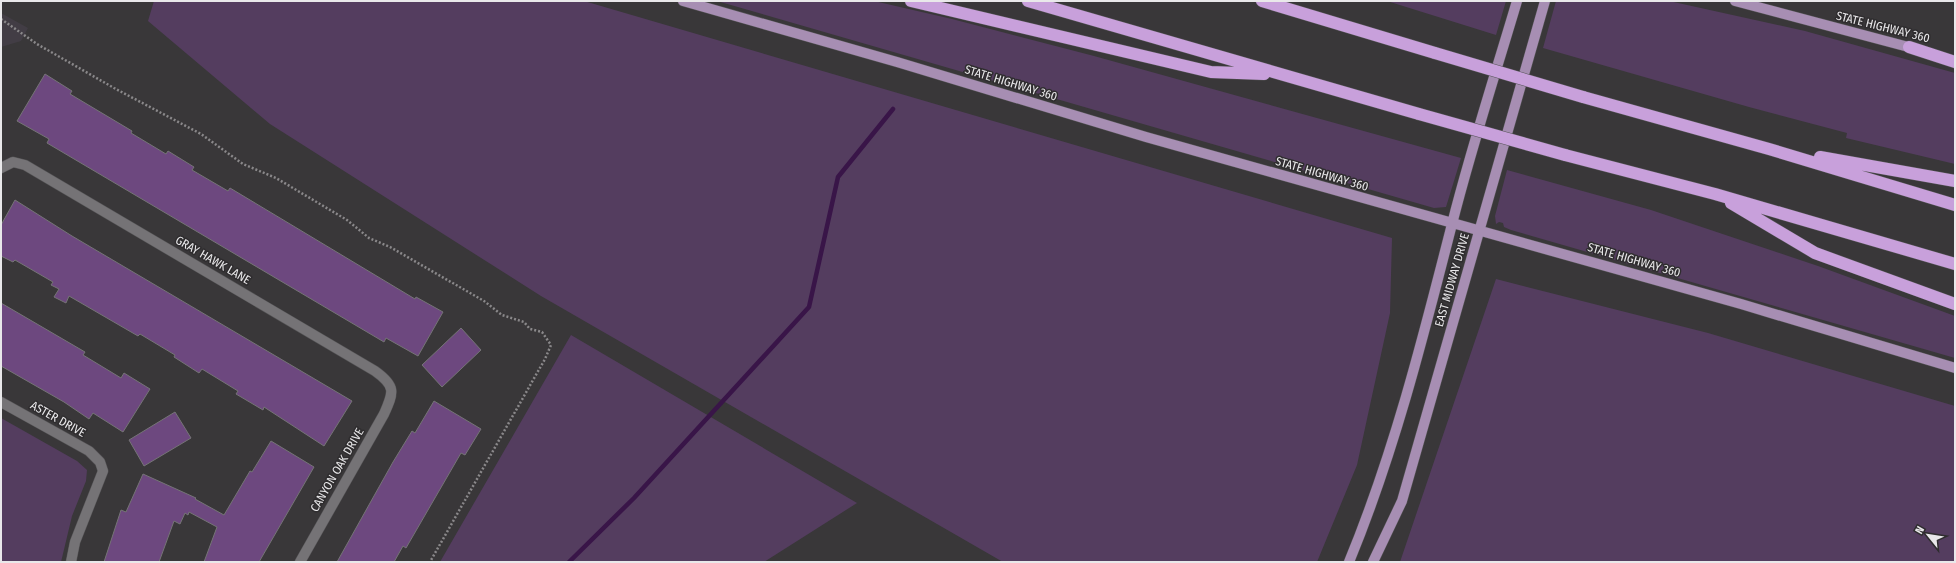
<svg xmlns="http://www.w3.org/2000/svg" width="1956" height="563" viewBox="0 0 1956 563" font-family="'Fira Sans Condensed',sans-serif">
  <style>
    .built { fill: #423d45 }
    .green { fill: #543d5f }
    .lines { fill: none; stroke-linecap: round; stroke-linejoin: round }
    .stream { stroke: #391548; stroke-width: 4.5 }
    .building { fill: #6d487f; stroke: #757476 }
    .minor-casing { stroke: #545355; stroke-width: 11 }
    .major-casing { stroke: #545355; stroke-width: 11 }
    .highway-casing { stroke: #545355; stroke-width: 13 }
    .path { stroke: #8a888a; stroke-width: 2.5; stroke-dasharray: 2 2; stroke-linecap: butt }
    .minor { stroke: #757376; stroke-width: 10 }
    .major { stroke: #a78eb3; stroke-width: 10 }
    .highway { stroke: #c8a0db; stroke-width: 12 }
    .highway-bridge-casing { stroke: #545355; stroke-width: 13; stroke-linecap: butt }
    .highway-bridge { stroke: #c8a0db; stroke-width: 12 }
    .labels { text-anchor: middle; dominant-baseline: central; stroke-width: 3; stroke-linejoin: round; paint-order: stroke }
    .street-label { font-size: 12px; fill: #e9e8ea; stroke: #2f2d2f }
  </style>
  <rect width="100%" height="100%" fill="#393739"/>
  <path class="built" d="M1,13L28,28L21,41L1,47Z"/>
  <path class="green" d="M154,1H584L1392,238L1390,313L1357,465L1317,562H1003L541,296L270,124L148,21Z
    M717,1H874L952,19L1094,56L1461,158L1446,207L1434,208Z
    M1387,1H1506L1496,35Z
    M1556,1H1669L1805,31L1955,73V164L1846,138L1847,133L1749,107L1543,48Z
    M1507,170L1651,210L1818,266L1955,316V358L1511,230L1504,227L1503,223L1499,222L1496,224L1495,216Z
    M1496,279L1708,333L1955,406V562H1400Z
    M571,335L857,503L764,562H440Z
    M1,418L77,461L87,470L86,481L72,516L61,562H1Z"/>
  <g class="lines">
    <path class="stream" d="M569,562L634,498L809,307L838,177L893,109"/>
  </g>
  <path class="building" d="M45,74L72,91L70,94L132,131L131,133L166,154L168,151L194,167L192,170L228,191L230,188L415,299L416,297L443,312L418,356L386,338L384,342L47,143L49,139L17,121Z
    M15,200L72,236L352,401L324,446L264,407L263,410L236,394L238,391L202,369L199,373L174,357L175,355L140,334L138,336L69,296L66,303L54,297L59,289L51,285L53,282L15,260L13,262L1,256V225Z
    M1,303L85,352L83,355L121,378L124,373L150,389L123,432L93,413L89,419L64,402L1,366Z
    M461,328L481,350L442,387L422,365Z
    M434,401L481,429L465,455L461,453L406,548L403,546L394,562H337L393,462L412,431L415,433Z
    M175,412L191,438L144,466L129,440Z
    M271,441L314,467L259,562H204L217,527L189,512L188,515L185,513L180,524L174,521L159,562H104L121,510L126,512L143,474L196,498L195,499L224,515L250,471L252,472Z"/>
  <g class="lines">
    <g class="minor-casing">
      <path id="minor" d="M1,168L13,162L25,165L375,371C396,386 394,392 384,414L300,562
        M1,402L89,451L100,462L103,471L75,542L71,562"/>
    </g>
    <g class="major-casing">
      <path id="major" d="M683,1L897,62L1146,137L1741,304L1955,368
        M1735,1L1916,49
        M1349,562C1394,453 1423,338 1452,224C1471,149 1495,75 1517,1
        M1373,562L1402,501L1545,1"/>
    </g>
    <g class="highway-casing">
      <path id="highway" d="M911,1L1211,72L1264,74
        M1028,1L1419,114
        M1262,1L1435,53
        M1909,47L1955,62
        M1583,97L1769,149L1955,205
        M1565,155L1715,194L1955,264
        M1820,157L1955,181
        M1731,203L1815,253L1955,304"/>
    </g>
    <path class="path" d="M1,19L37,44L114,88L201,134L243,164L276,178L347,220L369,238L390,247L484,301L502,315L524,322L530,329L542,332L551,345L545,359L430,562"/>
    <use href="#minor" class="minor"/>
    <use href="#major" class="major"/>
    <use href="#highway" class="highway"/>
    <g class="highway-bridge-casing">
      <path id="highway-bridge" d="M1435,53L1583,97
        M1419,114L1565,155"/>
    </g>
    <use href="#highway-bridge" class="highway-bridge"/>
  </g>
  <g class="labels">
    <g class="street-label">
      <text transform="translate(1883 27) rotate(14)">STATE HIGHWAY 360</text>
      <text transform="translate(1011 83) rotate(17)">STATE HIGHWAY 360</text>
      <text transform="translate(1322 174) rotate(16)">STATE HIGHWAY 360</text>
      <text transform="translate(213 260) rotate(30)">GRAY HAWK LANE</text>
      <text transform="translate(1634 260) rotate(16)">STATE HIGHWAY 360</text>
      <text transform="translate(1452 280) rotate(-74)">EAST MIDWAY DRIVE</text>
      <text transform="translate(58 419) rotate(29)">ASTER DRIVE</text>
      <text transform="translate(337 470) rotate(-60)">CANYON OAK DRIVE</text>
    </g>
  </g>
  <rect width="1956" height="563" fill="none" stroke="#e9e8ea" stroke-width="4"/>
  <g transform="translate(1928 535) rotate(300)" stroke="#2f2d2f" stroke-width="3" paint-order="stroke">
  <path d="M0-3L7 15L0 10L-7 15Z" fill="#e9e8ea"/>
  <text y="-6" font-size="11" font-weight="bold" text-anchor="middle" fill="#e9e8ea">N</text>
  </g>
</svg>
